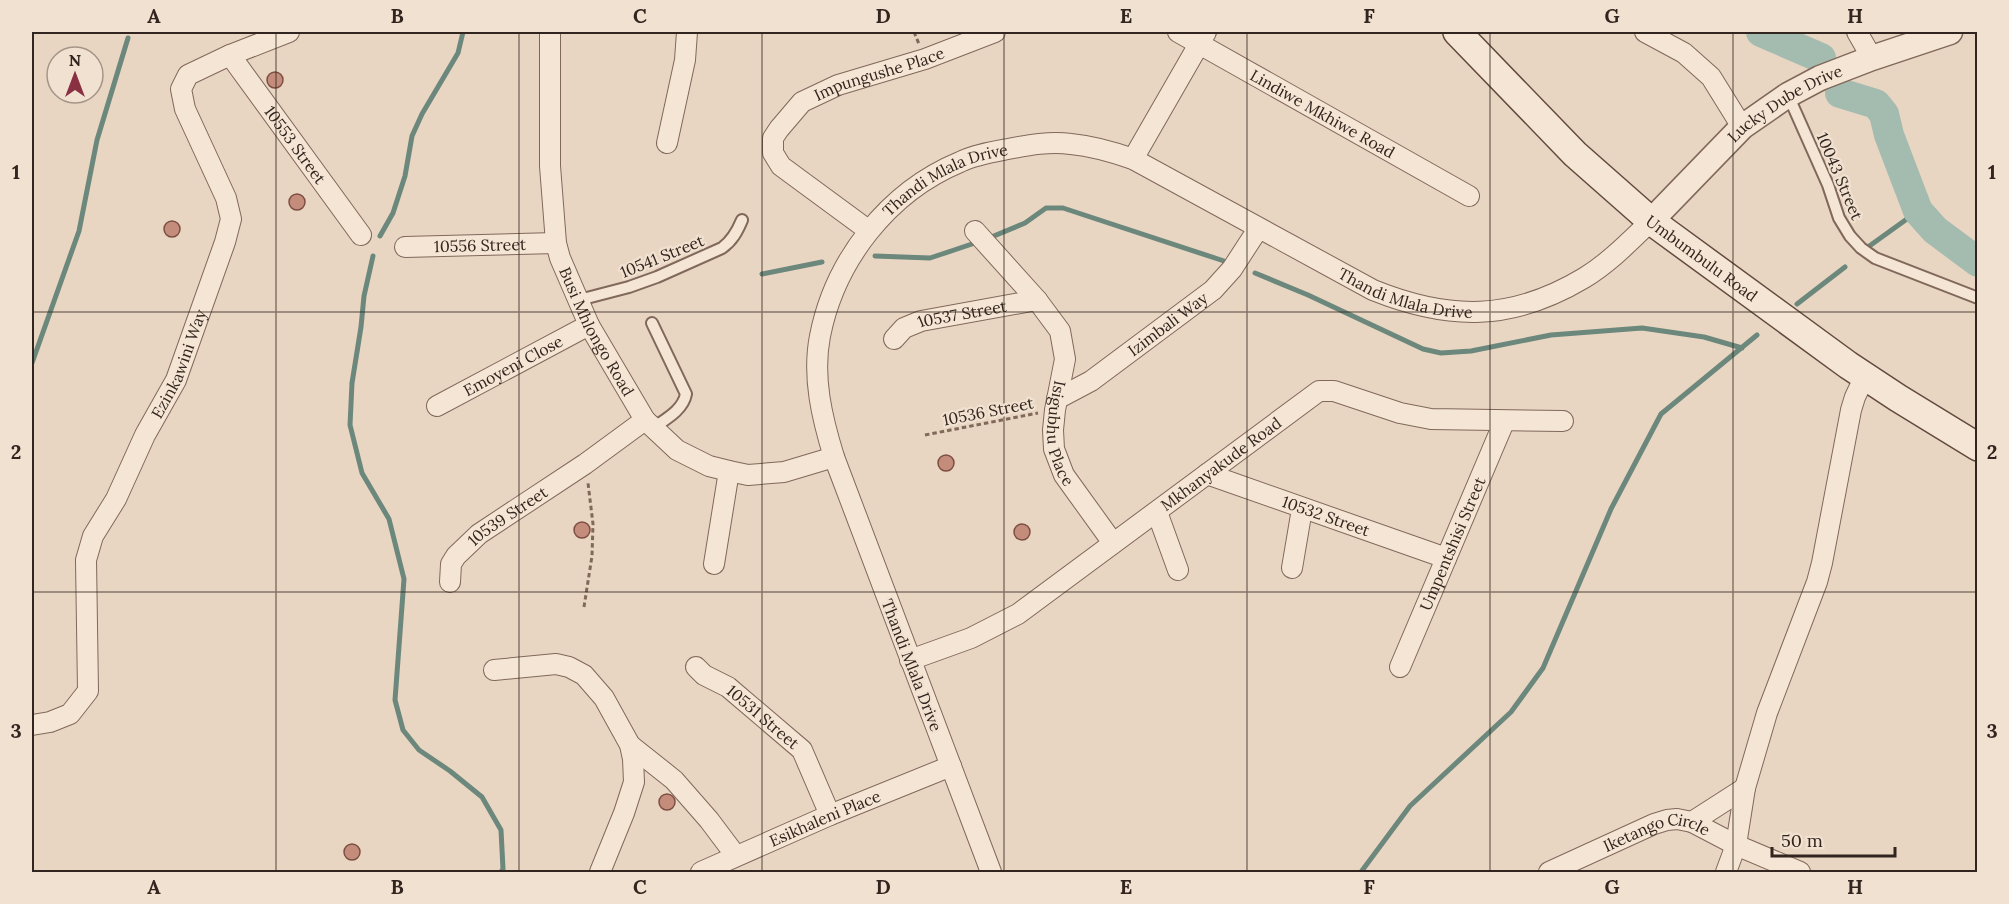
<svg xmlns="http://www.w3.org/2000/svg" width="2009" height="904" viewBox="0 0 2009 904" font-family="Lora,serif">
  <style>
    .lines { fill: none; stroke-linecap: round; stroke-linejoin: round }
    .stream { stroke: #6c887c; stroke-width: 5 }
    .river { stroke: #a4bcb0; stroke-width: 30 }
    .building { fill: #c38c7b; stroke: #7d4f43; stroke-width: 1.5 }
    .service-casing { stroke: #80685b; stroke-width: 14 }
    .minor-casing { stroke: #80685b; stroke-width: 22 }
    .tertiary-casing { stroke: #80685b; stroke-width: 27 }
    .secondary-casing { stroke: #62493e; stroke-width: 30 }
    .path { stroke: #80685b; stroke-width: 3; stroke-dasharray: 4.5 3; stroke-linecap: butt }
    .service { stroke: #f5e5d4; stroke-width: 10 }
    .minor { stroke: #f5e5d4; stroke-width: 20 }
    .tertiary { stroke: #f5e5d4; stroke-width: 24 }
    .secondary { stroke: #f5e5d4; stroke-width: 27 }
    .grid { fill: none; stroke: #32241e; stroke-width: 1.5; stroke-opacity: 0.55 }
    .labels { text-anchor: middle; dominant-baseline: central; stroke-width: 4.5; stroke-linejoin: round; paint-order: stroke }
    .street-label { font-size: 16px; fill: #32241e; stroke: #f1e1d0 }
    .neatline { fill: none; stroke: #32241e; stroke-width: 2 }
    .grid-label { font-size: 20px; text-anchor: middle; font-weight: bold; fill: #32241e }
  </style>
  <rect width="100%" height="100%" fill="#e9d6c2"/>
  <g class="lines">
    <path class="stream" d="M380,236L393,213L405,176L412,136L422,114L458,53L463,32
      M989,238L1025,223L1046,208H1063L1224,261
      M1868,247L1918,211
      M373,256L364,296L361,327L352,383L350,425L362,473L389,519L404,579L395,700L403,730L419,750L450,771L482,797L501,830L503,869L501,872
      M875,256L930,258L975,243
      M1255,273L1308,295L1423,349L1441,353L1471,351L1551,335L1642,328L1704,337L1742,348
      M762,274L822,262
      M1797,304L1845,267
      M32,363L79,231L97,140L128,38
      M1361,872L1410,806L1511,712L1543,668L1611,509L1661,414L1757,335"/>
    <path class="river" d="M1761,32L1821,58
      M1840,93L1876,104L1884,114L1889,135L1918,211L1935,230L1978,262"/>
  </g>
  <path class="building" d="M267 80a8 8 0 1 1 16 0a8 8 0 1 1-16 0Z
    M289 202a8 8 0 1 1 16 0a8 8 0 1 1-16 0Z
    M164 229a8 8 0 1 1 16 0a8 8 0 1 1-16 0Z
    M938 463a8 8 0 1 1 16 0a8 8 0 1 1-16 0Z
    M574 530a8 8 0 1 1 16 0a8 8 0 1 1-16 0Z
    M1014 532a8 8 0 1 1 16 0a8 8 0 1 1-16 0Z
    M659 802a8 8 0 1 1 16 0a8 8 0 1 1-16 0Z
    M344 852a8 8 0 1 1 16 0a8 8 0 1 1-16 0Z"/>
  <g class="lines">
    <g class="service-casing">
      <path id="service" d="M1788,95L1828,185L1839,218L1850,236L1861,248L1875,258L1978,298
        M579,300L629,287L657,277L722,248C732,241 737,232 742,220
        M652,323L686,394C683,410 666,419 653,428"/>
    </g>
    <g class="minor-casing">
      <g id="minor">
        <path id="s1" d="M550,32V166L556,243L560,258L589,325L645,420L677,450L709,466L729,471L748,475L784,472L834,457"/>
        <path id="s2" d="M1178,32L1469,196"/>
        <path d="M1645,32L1684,53L1711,77L1742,127"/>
        <path d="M1857,32L1872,58"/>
        <path id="s3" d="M230,55L361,235"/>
        <path d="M667,143L685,60L687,32"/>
        <path d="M1133,159L1206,32"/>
        <path id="s4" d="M868,230L781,166L773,153V138L779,129L802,102L838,85L925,59L995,32"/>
        <path id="s5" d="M975,231L1037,300L1060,331L1065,359L1055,410L1053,430L1054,449L1064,475L1113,543"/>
        <path id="s6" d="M405,247L556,243"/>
        <path id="s7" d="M894,339L904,328L921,321L1037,300"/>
        <path id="s8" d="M1057,399L1091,381L1213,290L1232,269L1258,229"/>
        <path id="s9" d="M437,406L589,325"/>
        <path id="s10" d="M1207,474L1446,558"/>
        <path d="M1157,512L1178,570"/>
        <path d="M714,564L729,471"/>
        <path d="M1292,568L1302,509"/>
        <path id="s11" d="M450,582L451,564L456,556L479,534L585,464L645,420"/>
        <path id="s12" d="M910,660L971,638L1018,614L1319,391H1334L1400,413L1431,419L1563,421"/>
        <path id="s13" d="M696,667L704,675L728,687L802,750L830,815"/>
        <path id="s14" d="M1400,667L1504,422"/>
        <path d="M494,670L556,664L569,667L584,675L604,698L630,745L633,759L634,782L624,813L600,872"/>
        <path id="s15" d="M32,725L50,722L70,714L88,691L86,560L93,536L116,499L145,435L176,380L225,242L231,219L226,198L185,109L181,89L188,75L230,55L289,32"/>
        <path d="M630,745L674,780L709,820L736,856"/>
        <path d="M1692,822L1745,788"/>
        <path id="s16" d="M701,872L830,815L951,766"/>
        <path id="s17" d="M991,872L834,457C822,418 812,377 820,336C835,260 888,192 960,162C974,155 992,152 1008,149C1029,145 1050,141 1071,144C1092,146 1113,152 1133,159L1373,290C1450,321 1512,321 1584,278C1609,263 1630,241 1651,221"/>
        <path id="s18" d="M1549,872L1654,824L1667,820L1677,819L1692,822L1736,845L1800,872"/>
        <path d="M1726,872L1736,845L1745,788L1767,713L1817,582L1822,563L1851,410L1855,397L1865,376"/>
      </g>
    </g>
    <g class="tertiary-casing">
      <g id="tertiary">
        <path id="s19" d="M1651,221L1742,127L1788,95L1820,78L1872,58L1950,32"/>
      </g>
    </g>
    <g class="secondary-casing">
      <g id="secondary">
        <path id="s20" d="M1457,32L1575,154L1651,221L1848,365L1898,398L1978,447"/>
      </g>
    </g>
    <path class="path" d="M914,32L919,44
      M925,435L1038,413
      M584,607L592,556L593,524L588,483"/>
    <use href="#service" class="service"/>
    <use href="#minor" class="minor"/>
    <use href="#tertiary" class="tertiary"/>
    <use href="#secondary" class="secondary"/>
  </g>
  <path class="grid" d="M276,32V872M519,32V872M762,32V872M1004,32V872M1247,32V872M1490,32V872M1733,32V872M32,312H1978M32,592H1978"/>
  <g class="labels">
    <g class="street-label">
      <text stroke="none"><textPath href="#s4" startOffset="267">Impungushe Place</textPath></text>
      <text stroke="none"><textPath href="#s19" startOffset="180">Lucky Dube Drive</textPath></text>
      <text stroke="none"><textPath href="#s2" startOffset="166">Lindiwe Mkhiwe Road</textPath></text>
      <text stroke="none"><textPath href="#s3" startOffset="111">10553 Street</textPath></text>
      <text transform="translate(1840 176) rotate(67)">10043 Street</text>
      <text stroke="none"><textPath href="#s17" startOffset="778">Thandi Mlala Drive</textPath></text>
      <text stroke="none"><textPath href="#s6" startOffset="75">10556 Street</textPath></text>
      <text transform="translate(662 256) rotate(-22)">10541 Street</text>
      <text stroke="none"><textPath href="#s20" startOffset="334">Umbumbulu Road</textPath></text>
      <text stroke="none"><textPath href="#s17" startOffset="1282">Thandi Mlala Drive</textPath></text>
      <text stroke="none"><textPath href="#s7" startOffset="75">10537 Street</textPath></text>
      <text stroke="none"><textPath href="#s8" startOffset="134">Izimbali Way</textPath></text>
      <text stroke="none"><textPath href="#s1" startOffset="309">Busi Mhlongo Road</textPath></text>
      <text stroke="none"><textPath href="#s15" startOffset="418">Ezinkawini Way</textPath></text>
      <text stroke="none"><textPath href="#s9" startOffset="86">Emoyeni Close</textPath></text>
      <text transform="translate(988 411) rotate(-11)">10536 Street</text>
      <text stroke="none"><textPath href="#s5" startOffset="236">Isigubhu Place</textPath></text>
      <text stroke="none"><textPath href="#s12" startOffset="370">Mkhanyakude Road</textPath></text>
      <text stroke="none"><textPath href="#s11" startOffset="93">10539 Street</textPath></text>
      <text stroke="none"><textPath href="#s10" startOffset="126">10532 Street</textPath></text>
      <text stroke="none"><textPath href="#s14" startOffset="134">Umpentshisi Street</textPath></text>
      <text transform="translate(912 665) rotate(69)">Thandi Mlala Drive</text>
      <text stroke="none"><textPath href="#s13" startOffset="84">10531 Street</textPath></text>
      <text stroke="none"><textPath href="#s16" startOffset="135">Esikhaleni Place</textPath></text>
      <text stroke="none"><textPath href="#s18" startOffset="117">Iketango Circle</textPath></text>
    </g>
  </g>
  <rect width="2009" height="904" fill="none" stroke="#f1e1d0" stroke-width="66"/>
  <g transform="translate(75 75)"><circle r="28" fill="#f1e1d0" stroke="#a59589" stroke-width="1.5"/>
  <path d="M0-4.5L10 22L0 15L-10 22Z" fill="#893142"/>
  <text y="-9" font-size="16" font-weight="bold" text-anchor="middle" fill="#32241e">N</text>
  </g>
  <path d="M1772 847v9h123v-9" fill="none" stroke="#32241e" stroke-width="3"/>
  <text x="1781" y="847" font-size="18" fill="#32241e" stroke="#f1e1d0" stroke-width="4.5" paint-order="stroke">50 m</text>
  <rect x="33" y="33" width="1943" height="838" class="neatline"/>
  <g class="grid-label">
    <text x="154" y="23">A</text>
    <text x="397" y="23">B</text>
    <text x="640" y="23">C</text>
    <text x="883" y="23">D</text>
    <text x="1126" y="23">E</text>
    <text x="1369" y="23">F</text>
    <text x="1612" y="23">G</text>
    <text x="1855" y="23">H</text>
    <text x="16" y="179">1</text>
    <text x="1992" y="179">1</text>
    <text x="16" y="459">2</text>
    <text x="1992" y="459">2</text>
    <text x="16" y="738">3</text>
    <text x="1992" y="738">3</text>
    <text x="154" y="894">A</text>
    <text x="397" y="894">B</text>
    <text x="640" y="894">C</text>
    <text x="883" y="894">D</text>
    <text x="1126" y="894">E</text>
    <text x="1369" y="894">F</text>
    <text x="1612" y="894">G</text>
    <text x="1855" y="894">H</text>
  </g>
</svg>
